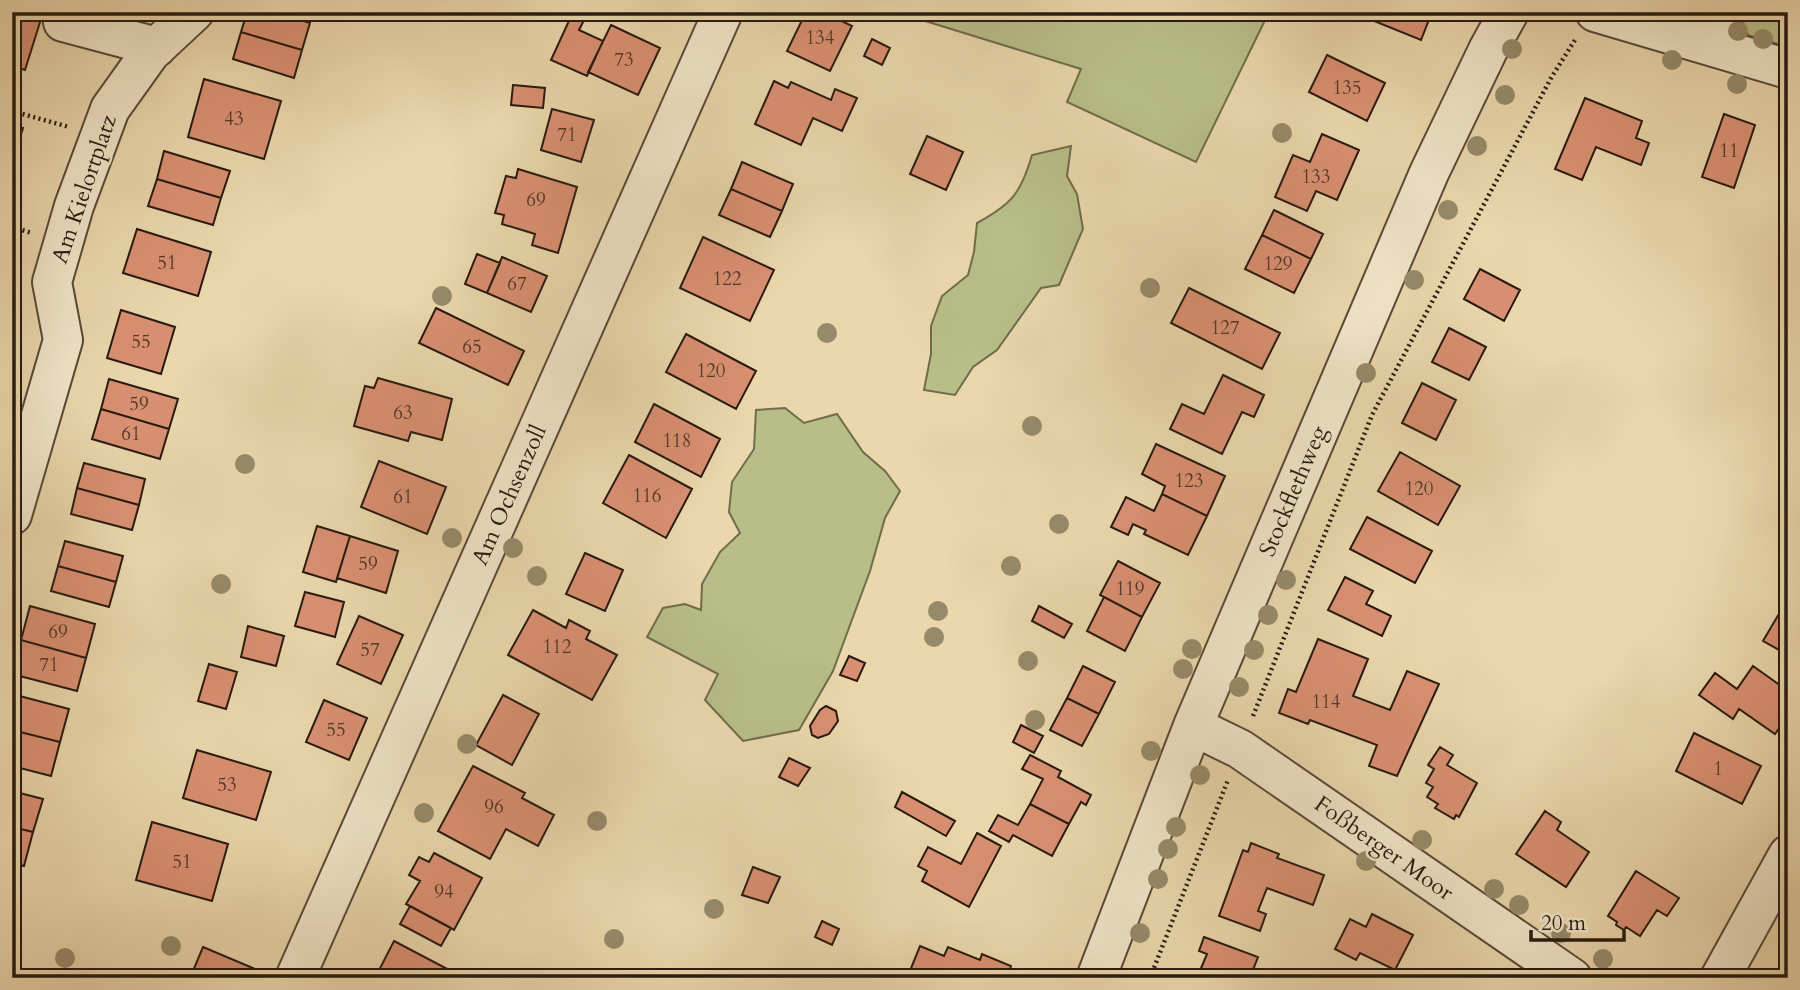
<svg xmlns="http://www.w3.org/2000/svg" width="1800" height="990" viewBox="0 0 1800 990" font-family="Cardo,serif">
  <style>
    .green { fill: #b8be88; stroke: #706c4c; stroke-width: 2 }
    .building { fill: #d99072; stroke: #281a10; stroke-width: 2 }
    .lines { fill: none; stroke-linecap: round; stroke-linejoin: round }
    .minor-casing { stroke: #584937; stroke-width: 42 }
    .path { stroke: #281a10; stroke-width: 4.5; stroke-dasharray: 2 3.5; stroke-linecap: butt }
    .minor { stroke: #f1e5c9; stroke-width: 38 }
    .tree { fill: #978a6a }
    .labels { text-anchor: middle; dominant-baseline: central; stroke-width: 5; stroke-linejoin: round; paint-order: stroke }
    .number-label { font-size: 19px; fill: #543828 }
    .street-label { font-size: 23px; fill: #281a10; stroke: #f1e5c9 }
  </style>
  <rect width="100%" height="100%" fill="#ead7ac"/>
  <filter id="stains"><feTurbulence type="fractalNoise" baseFrequency=".00286" numOctaves="4"/><feColorMatrix values="0 0 0 0 .2 0 0 0 0 .09 0 0 0 0 .02 0 0 0 .5 -.17"/></filter>
  <radialGradient id="worn" r=".72"><stop offset=".6" stop-color="#630" stop-opacity="0"/><stop offset="1" stop-color="#630" stop-opacity=".3"/></radialGradient>
  <path class="green" d="M896,12H1269L1196,162L1067,102L1081,69Z
    M1739,12H1788V47L1748,35Z
    M1071,146L1067,176L1077,194L1083,229L1059,285L1041,288L997,350L973,367L955,395L924,390L931,354V326L942,296L968,275L974,252L977,223C1012,204 1021,193 1032,155Z
    M785,408L804,423L837,414L863,452L885,471L900,491L885,518L870,571L833,671L799,730L743,741L705,700L718,674L647,637L663,608L685,604L701,610L702,584L720,552L740,533L729,512L732,482L754,449L756,410Z"/>
  <path class="building" d="M17,12L41,19L25,70L12,66V28Z
    M247,12H276L310,23L302,50L241,32Z
    M573,12L585,18L579,30L603,41L587,76L551,60Z
    M806,12L819,17L823,12L852,26L830,71L787,51Z
    M1352,12H1432L1421,40Z
    M611,25L660,48L638,95L588,72Z
    M241,32L302,50L294,78L233,59Z
    M872,39L890,48L882,65L864,56Z
    M1327,55L1385,83L1367,121L1309,92Z
    M204,79L281,101L264,159L188,137Z
    M774,81L788,88L791,82L831,100L835,89L857,98L842,131L813,118L801,145L755,124Z
    M513,85L545,88L543,108L511,105Z
    M1585,98L1642,121L1636,138L1649,143L1641,165L1596,147L1582,180L1555,169Z
    M552,109L594,120L581,162L541,150Z
    M1724,114L1755,125L1734,188L1702,177Z
    M12,125L23,128L12,163Z
    M1322,134L1359,150L1337,200L1316,191L1307,211L1275,197L1293,155L1310,162Z
    M927,136L963,152L946,190L910,174Z
    M164,151L230,171L221,198L157,179Z
    M742,162L793,184L782,211L731,189Z
    M518,169L577,187L558,253L532,245L535,234L502,224L504,215L495,213L506,176L516,178Z
    M157,179L221,198L213,225L148,206Z
    M731,189L782,211L770,237L719,215Z
    M1274,210L1323,234L1311,259L1262,235Z
    M137,229L211,252L198,296L123,273Z
    M1262,235L1311,259L1294,293L1245,269Z
    M703,237L774,270L750,321L680,288Z
    M477,254L500,263L487,293L465,284Z
    M502,257L547,276L531,312L487,293Z
    M1480,269L1520,290L1504,321L1464,299Z
    M1189,288L1280,333L1262,369L1171,323Z
    M436,308L524,351L508,385L419,343Z
    M121,310L175,327L161,374L107,358Z
    M1449,328L1486,347L1469,380L1432,362Z
    M686,334L756,371L736,409L666,372Z
    M1223,375L1264,395L1254,417L1242,412L1222,454L1170,429L1182,404L1204,414Z
    M378,378L452,399L442,440L411,432L408,441L354,426L365,386L374,388Z
    M109,379L178,399L169,429L101,409Z
    M1422,383L1456,400L1436,440L1402,423Z
    M654,404L720,439L701,477L635,442Z
    M101,409L169,429L160,459L92,439Z
    M1156,444L1225,476L1207,516L1162,494L1165,486L1142,474Z
    M1400,452L1460,486L1438,525L1378,491Z
    M629,455L692,489L666,538L603,503Z
    M379,461L446,487L427,534L361,507Z
    M84,463L145,479L139,505L77,488Z
    M77,488L139,505L132,530L71,514Z
    M1162,494L1207,516L1188,555L1144,534L1146,530L1133,524L1128,535L1111,527L1126,497L1154,511Z
    M1367,517L1432,551L1415,583L1350,549Z
    M317,526L350,536L336,582L303,572Z
    M350,536L398,551L386,593L337,578Z
    M65,541L123,556L116,582L58,566Z
    M585,553L623,570L605,611L566,594Z
    M1118,561L1160,583L1142,617L1100,595Z
    M58,566L116,582L109,607L51,591Z
    M1345,577L1373,591L1366,604L1391,616L1382,636L1328,610Z
    M305,592L344,602L335,637L295,626Z
    M1104,597L1142,617L1125,651L1087,631Z
    M30,606L95,624L86,658L21,640Z
    M1039,606L1072,624L1064,638L1032,621Z
    M1783,607L1788,609V655L1763,641Z
    M533,610L566,628L569,620L590,631L586,639L617,655L592,700L508,655Z
    M359,616L403,635L381,684L337,664Z
    M248,626L284,636L276,666L241,657Z
    M1318,639L1368,659L1353,696L1390,710L1407,671L1439,684L1397,776L1369,766L1377,745L1310,720L1308,724L1279,713L1288,689L1296,692Z
    M21,640L86,658L77,691L12,674Z
    M849,656L865,663L857,681L840,675Z
    M209,664L237,672L226,709L198,701Z
    M1083,666L1115,682L1099,714L1067,698Z
    M1753,666L1788,691V716L1775,734L1739,709L1733,719L1699,695L1715,673L1737,689Z
    M12,694L69,709L60,742L12,730Z
    M503,695L539,714L512,765L476,745Z
    M1067,698L1099,714L1082,746L1050,730Z
    M324,700L367,718L349,760L306,742Z
    M826,706L836,711L838,721L829,734L818,738L812,735L810,726L820,710Z
    M1021,725L1043,736L1034,753L1013,742Z
    M12,730L60,742L51,776L12,766Z
    M1694,733L1761,766L1742,804L1676,771Z
    M1440,747L1453,755L1447,765L1477,783L1459,817L1456,815L1454,819L1435,808L1438,804L1427,797L1433,787L1426,783L1434,769L1428,765Z
    M197,750L271,772L256,820L183,798Z
    M1030,755L1061,771L1058,777L1091,795L1086,805L1081,802L1069,824L1030,804L1043,779L1022,769Z
    M789,758L810,768L798,786L779,777Z
    M473,766L525,793L522,798L554,815L538,846L506,829L490,859L438,831Z
    M12,791L43,799L33,832L12,827Z
    M902,792L955,821L946,836L895,807Z
    M1030,804L1069,824L1052,856L1013,835L1009,842L989,831L998,815L1018,825Z
    M1545,811L1561,822L1557,830L1589,852L1566,887L1516,854Z
    M152,822L228,844L212,901L136,880Z
    M12,827L33,832L24,866L12,863Z
    M977,833L1001,846L969,907L922,881L927,871L918,866L928,847L961,864Z
    M1251,843L1279,854L1277,858L1324,875L1313,905L1267,888L1258,911L1266,914L1260,931L1219,916L1243,850L1248,852Z
    M434,853L482,878L454,930L406,904L420,881L409,875L419,857L429,862Z
    M753,867L780,877L768,903L742,895Z
    M1636,871L1679,898L1667,916L1657,910L1640,936L1626,927L1624,930L1616,925L1617,922L1608,916Z
    M410,906L451,928L441,946L400,924Z
    M1372,914L1413,935L1395,970L1360,953L1356,960L1335,949L1350,919L1366,927Z
    M822,921L839,929L832,945L815,937Z
    M1204,937L1258,957L1251,975L1238,970L1235,978H1211L1199,973L1207,954L1199,951Z
    M394,941L455,973L453,978H375Z
    M920,946L944,956L948,947L980,960L982,954L1011,966L1007,978H907Z
    M203,947L262,972L260,978H190Z"/>
  <g class="lines">
    <g class="minor-casing">
      <path id="minor" d="M1595,12L1788,69
        M63,22L157,47
        M1708,45L1717,12
        M12,515L63,340L52,282L74,206L110,109L150,53L194,12
        M1193,726L1240,749L1572,978
        M295,978L723,12
        M1096,978L1193,726L1429,173L1488,50L1509,12
        M1720,978L1788,855"/>
    </g>
    <path class="path" d="M12,111L69,127
      M12,227L32,233
      M1253,716L1372,415L1551,78L1575,40
      M1150,978L1228,780"/>
    <use href="#minor" class="minor"/>
  </g>
  <g class="tree">
    <circle cx="1738" cy="31" r="10"/>
    <circle cx="1763" cy="39" r="10"/>
    <circle cx="1512" cy="49" r="10"/>
    <circle cx="1672" cy="60" r="10"/>
    <circle cx="1737" cy="84" r="10"/>
    <circle cx="1505" cy="95" r="10"/>
    <circle cx="1282" cy="133" r="10"/>
    <circle cx="1477" cy="146" r="10"/>
    <circle cx="1448" cy="210" r="10"/>
    <circle cx="1414" cy="280" r="10"/>
    <circle cx="1150" cy="288" r="10"/>
    <circle cx="442" cy="296" r="10"/>
    <circle cx="827" cy="333" r="10"/>
    <circle cx="1366" cy="373" r="10"/>
    <circle cx="1032" cy="426" r="10"/>
    <circle cx="245" cy="464" r="10"/>
    <circle cx="1059" cy="524" r="10"/>
    <circle cx="452" cy="538" r="10"/>
    <circle cx="513" cy="548" r="10"/>
    <circle cx="1011" cy="566" r="10"/>
    <circle cx="537" cy="576" r="10"/>
    <circle cx="1286" cy="580" r="10"/>
    <circle cx="221" cy="584" r="10"/>
    <circle cx="938" cy="611" r="10"/>
    <circle cx="1268" cy="615" r="10"/>
    <circle cx="934" cy="637" r="10"/>
    <circle cx="1192" cy="649" r="10"/>
    <circle cx="1254" cy="650" r="10"/>
    <circle cx="1028" cy="661" r="10"/>
    <circle cx="1183" cy="669" r="10"/>
    <circle cx="1239" cy="687" r="10"/>
    <circle cx="1035" cy="720" r="10"/>
    <circle cx="467" cy="744" r="10"/>
    <circle cx="1151" cy="751" r="10"/>
    <circle cx="1200" cy="775" r="10"/>
    <circle cx="424" cy="813" r="10"/>
    <circle cx="597" cy="821" r="10"/>
    <circle cx="1176" cy="827" r="10"/>
    <circle cx="1422" cy="840" r="10"/>
    <circle cx="1168" cy="849" r="10"/>
    <circle cx="1366" cy="861" r="10"/>
    <circle cx="1158" cy="879" r="10"/>
    <circle cx="1494" cy="889" r="10"/>
    <circle cx="1519" cy="905" r="10"/>
    <circle cx="714" cy="909" r="10"/>
    <circle cx="1140" cy="933" r="10"/>
    <circle cx="1561" cy="933" r="10"/>
    <circle cx="614" cy="939" r="10"/>
    <circle cx="171" cy="946" r="10"/>
    <circle cx="65" cy="958" r="10"/>
    <circle cx="1603" cy="959" r="10"/>
  </g>
  <g class="labels">
    <g class="number-label">
      <text x="820" y="38">134</text>
      <text x="624" y="60">73</text>
      <text x="1347" y="88">135</text>
      <text x="234" y="119">43</text>
      <text x="567" y="135">71</text>
      <text x="1729" y="151">11</text>
      <text x="1316" y="177">133</text>
      <text x="536" y="200">69</text>
      <text x="167" y="263">51</text>
      <text x="1278" y="264">129</text>
      <text x="727" y="279">122</text>
      <text x="517" y="284">67</text>
      <text x="1225" y="328">127</text>
      <text x="141" y="342">55</text>
      <text x="472" y="347">65</text>
      <text x="711" y="371">120</text>
      <text x="139" y="404">59</text>
      <text x="403" y="413">63</text>
      <text x="131" y="434">61</text>
      <text x="677" y="441">118</text>
      <text x="1189" y="481">123</text>
      <text x="1419" y="489">120</text>
      <text x="647" y="496">116</text>
      <text x="403" y="497">61</text>
      <text x="368" y="564">59</text>
      <text x="1130" y="589">119</text>
      <text x="58" y="632">69</text>
      <text x="557" y="647">112</text>
      <text x="370" y="650">57</text>
      <text x="49" y="665">71</text>
      <text x="1326" y="702">114</text>
      <text x="336" y="730">55</text>
      <text x="1718" y="769">1</text>
      <text x="227" y="785">53</text>
      <text x="494" y="807">96</text>
      <text x="182" y="862">51</text>
      <text x="444" y="892">94</text>
    </g>
    <g class="street-label">
      <text transform="translate(84 189) rotate(-71)">Am Kielortplatz</text>
      <text transform="translate(1293 491) rotate(-67)">Stockflethweg</text>
      <text transform="translate(509 495) rotate(-66)">Am Ochsenzoll</text>
      <text transform="translate(1384 848) rotate(35)">Foßberger Moor</text>
    </g>
  </g>
  <rect width="1800" height="990" fill="none" stroke="#ead7ac" stroke-width="42"/>
  <rect x="14" y="14" width="1772" height="962" fill="none" stroke="#281a10" stroke-width="3.5"/>
  <rect x="21" y="21" width="1758" height="948" fill="none" stroke="#281a10" stroke-width="2"/>
  <path d="M1531 930v10h93v-10" fill="none" stroke="#281a10" stroke-width="3.5"/>
  <text x="1541" y="930" font-size="21" fill="#281a10" stroke="#f1e5c9" stroke-width="5" paint-order="stroke">20 m</text>
  <rect width="100%" height="100%" filter="url(#stains)"/>
  <rect width="100%" height="100%" fill="url(#worn)"/>
</svg>
